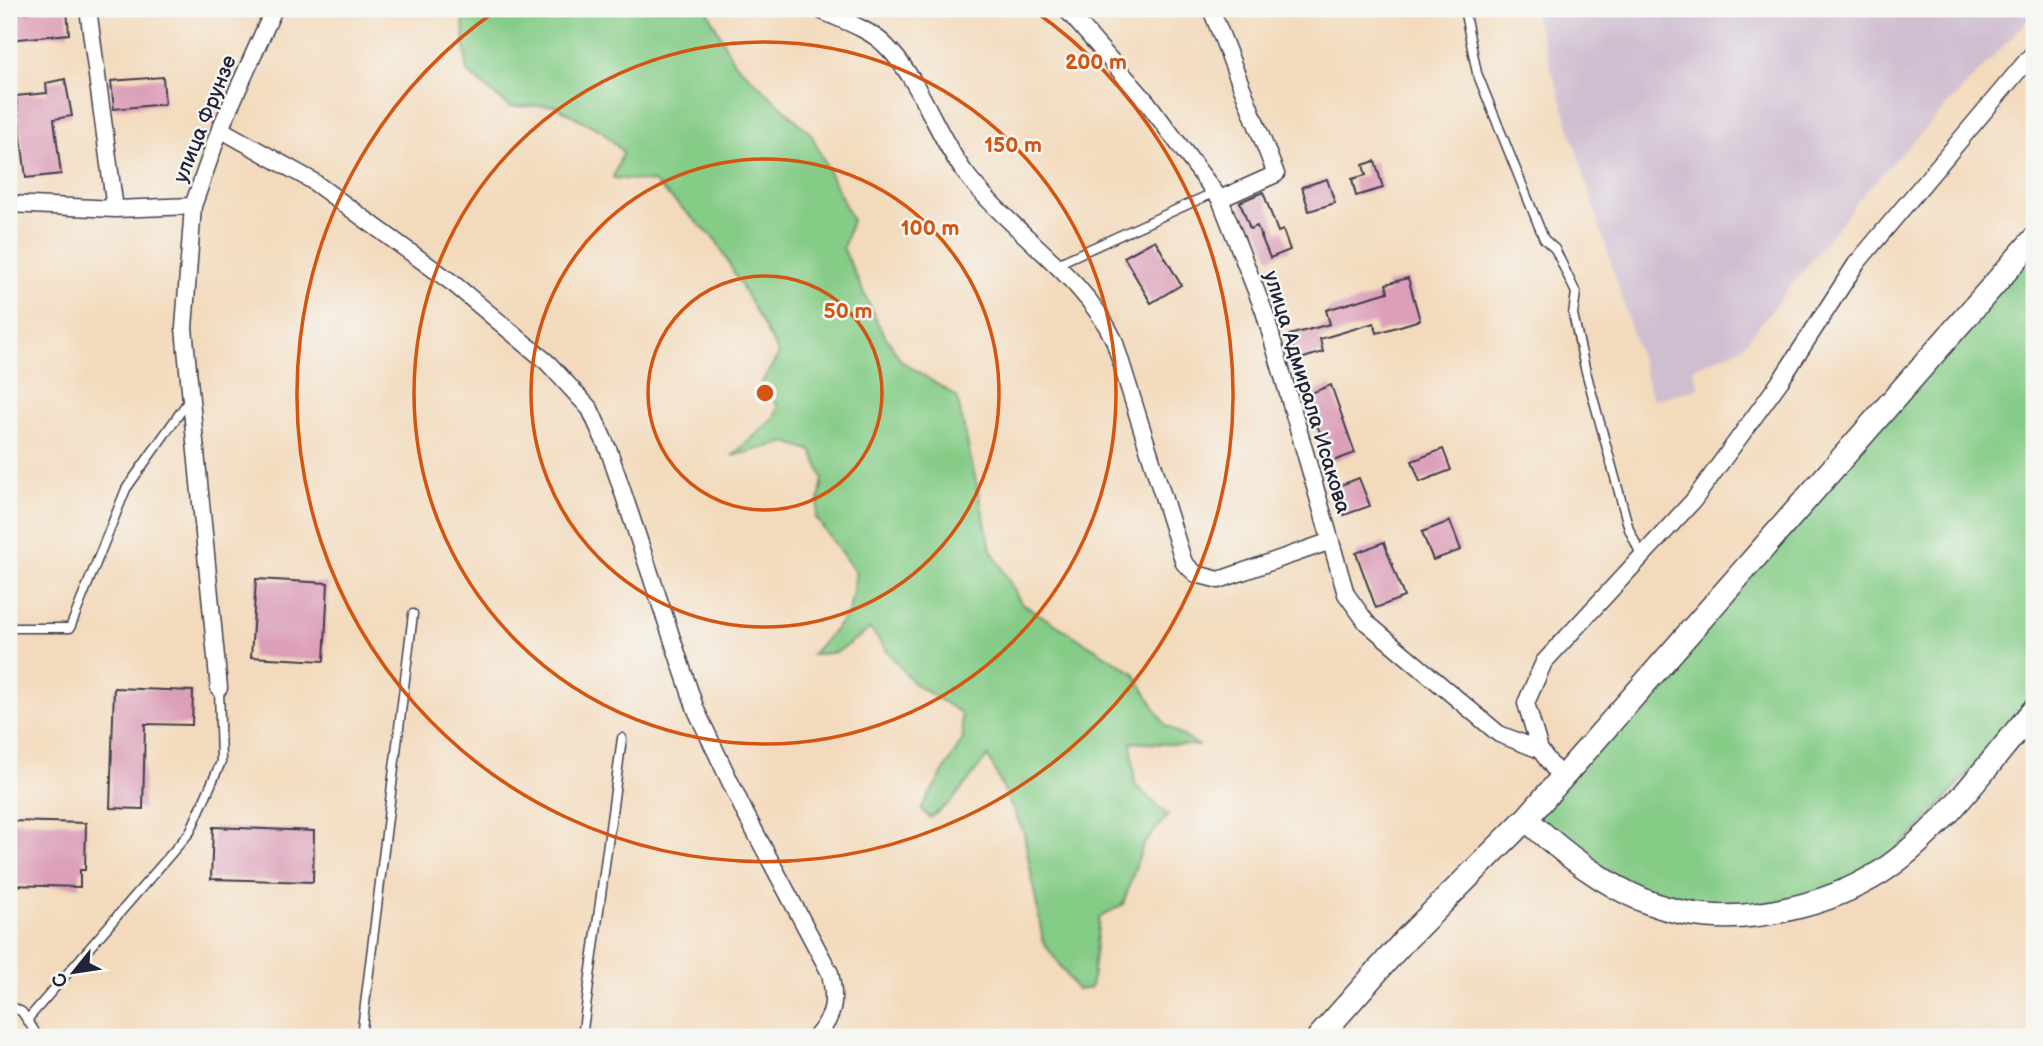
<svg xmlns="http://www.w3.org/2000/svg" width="2043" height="1046" viewBox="0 0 2043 1046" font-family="'Balsamiq Sans',sans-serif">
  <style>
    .industrial { fill: #cfbdd0 }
    .green { fill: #85cc87; stroke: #547761; stroke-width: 2 }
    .building { fill: #dc9fb8 }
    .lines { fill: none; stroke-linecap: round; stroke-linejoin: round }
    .service-casing { stroke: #413e4e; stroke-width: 11 }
    .minor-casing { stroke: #413e4e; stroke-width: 19 }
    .secondary-casing { stroke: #413e4e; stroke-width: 26 }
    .service { stroke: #fff; stroke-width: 8 }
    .minor { stroke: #fff; stroke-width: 16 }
    .secondary { stroke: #fff; stroke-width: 23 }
    .ring { fill: none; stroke: #d45411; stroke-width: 3.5 }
    .labels { text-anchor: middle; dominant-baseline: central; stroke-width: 5; stroke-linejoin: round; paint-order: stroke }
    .street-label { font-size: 21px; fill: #22223b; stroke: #f6f6f2 }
    .centre { fill: #d45411; stroke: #f6f6f2; stroke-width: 3.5 }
    .ring-label { font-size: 21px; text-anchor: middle; font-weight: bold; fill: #d45411; stroke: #f6f6f2; stroke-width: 5; stroke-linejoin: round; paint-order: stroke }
  </style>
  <rect width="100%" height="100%" fill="#f6f6f2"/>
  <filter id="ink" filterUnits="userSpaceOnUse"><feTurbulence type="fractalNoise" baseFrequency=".0143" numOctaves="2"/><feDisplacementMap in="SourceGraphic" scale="14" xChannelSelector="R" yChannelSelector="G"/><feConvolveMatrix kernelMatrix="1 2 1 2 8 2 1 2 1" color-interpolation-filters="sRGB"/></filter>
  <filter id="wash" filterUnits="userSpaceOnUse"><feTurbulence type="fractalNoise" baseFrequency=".00686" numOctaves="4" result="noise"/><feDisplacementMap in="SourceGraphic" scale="28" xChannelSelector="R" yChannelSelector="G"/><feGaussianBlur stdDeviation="1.57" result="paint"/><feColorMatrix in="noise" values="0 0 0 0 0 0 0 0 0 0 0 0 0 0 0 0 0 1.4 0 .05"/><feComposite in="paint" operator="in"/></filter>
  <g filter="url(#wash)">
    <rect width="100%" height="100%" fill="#f3dabc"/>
    <path class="industrial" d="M1533,9H2034V14L1866,191L1741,348L1693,368L1699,388L1653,400Z"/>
    <path class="green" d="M462,9H707L733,61L811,134L852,220L843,248L878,324L901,361L957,397L991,549L1021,603L1134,673L1165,725L1200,746L1131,742L1135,785L1168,815L1143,845L1123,904L1099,918L1091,988L1077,990L1043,941L1024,833L988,756L952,801L930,818L921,809L963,739L961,713L913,683L870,629L837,652L812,655L849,613L856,573L816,518L823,478L812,451L787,442L732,456L774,418L778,405L759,387L779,354L716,240L654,182L613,178L623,152L602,131L553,105L510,107L467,72Z
      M2034,247V698L1922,826L1875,868L1822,896L1761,910L1652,900L1532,820Z"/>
    <g id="blocks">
      <path class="building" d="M37,9H67L69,34L9,40V15L37,11Z
        M163,77L165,104L114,109L111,81Z
        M65,79L72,116L54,119L61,174L26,178L16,96L47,93L46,83Z
        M1375,161L1383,188L1356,196L1352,179L1366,175L1363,165Z
        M1327,179L1335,203L1309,211L1302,187Z
        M1263,192L1278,232L1283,230L1290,250L1270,258L1257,226L1250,229L1240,202Z
        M1155,240L1181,285L1151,303L1124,257Z
        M1408,278L1420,320L1377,333L1374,323L1320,339L1323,352L1297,360L1289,335L1330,324L1326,310L1388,292L1386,284Z
        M1331,385L1355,453L1331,462L1306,395Z
        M1443,449L1451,470L1420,482L1412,461Z
        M1359,478L1370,506L1344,515L1333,488Z
        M1450,521L1461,550L1433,560L1422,532Z
        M1384,542L1404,597L1376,608L1356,553Z
        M256,579L328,583L324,661L251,657Z
        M114,688L193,691L192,725L145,724L143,809L110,808Z
        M9,821L86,823L85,870H80V887L9,885Z
        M213,827L314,831L313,882L211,879Z"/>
    </g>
  </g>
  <g filter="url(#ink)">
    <use href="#blocks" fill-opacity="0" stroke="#413e4e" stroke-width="2"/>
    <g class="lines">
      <g class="service-casing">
        <path id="service" d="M1464,9L1477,73L1544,239L1555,249L1576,293L1573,314L1585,368L1629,529L1642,557
          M1057,264L1215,192
          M9,628H70L126,489L189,400
          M9,1005L22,1012L35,1032L33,1037
          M27,1020L190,832L221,762L219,688
          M361,1037L413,614
          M582,1037L622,738"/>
      </g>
      <g class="minor-casing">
        <path id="minor" d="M88,9L115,209
          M818,9C838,19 868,28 884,44C921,79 935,134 966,174C1010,231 1085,277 1114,340L1184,563L1196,574L1219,580L1331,541
          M1066,9L1147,102L1220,199L1264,311L1346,594L1367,623L1499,734L1540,750
          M1211,9L1276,174L1220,199
          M220,129L311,180L454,284L548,363L590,409L609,451L696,710L745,813L830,973C836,1001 835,1015 816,1037
          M9,204L115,209L193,206
          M219,688L184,328L193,206L220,129L274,9
          M1561,778L1540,750L1526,703L1544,662L1693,501L1781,380L1856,264L2034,52"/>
      </g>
      <g class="secondary-casing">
        <path id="secondary" d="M1526,819C1605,891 1678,936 1788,909C1821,902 1852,890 1881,872C1939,834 1989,763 2034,710
          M1319,1037L1404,941L1526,819L2034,239"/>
      </g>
      <use href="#service" class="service"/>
      <use href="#minor" class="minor"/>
      <use href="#secondary" class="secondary"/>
    </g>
  </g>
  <g class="ring">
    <circle cx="765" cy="393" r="117"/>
    <circle cx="765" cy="393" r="234"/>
    <circle cx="765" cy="393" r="351"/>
    <path d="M1033 10A468 468 0 1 1 497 10"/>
  </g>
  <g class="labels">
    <g class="street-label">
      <text transform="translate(205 119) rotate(-68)">улица Фрунзе</text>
      <text transform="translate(1307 392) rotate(73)">улица Адмирала Исакова</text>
    </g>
  </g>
  <circle cx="765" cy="393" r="10" class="centre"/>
  <g class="ring-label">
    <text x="1096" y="69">200 m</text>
    <text x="1013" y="152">150 m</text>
    <text x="930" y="235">100 m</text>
    <text x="848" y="318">50 m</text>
  </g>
  <rect width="2043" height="1046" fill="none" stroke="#f6f6f2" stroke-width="35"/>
  <g transform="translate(74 972) rotate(240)" stroke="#f6f6f2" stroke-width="5" paint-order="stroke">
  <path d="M0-5L12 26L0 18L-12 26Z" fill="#22223b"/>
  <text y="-10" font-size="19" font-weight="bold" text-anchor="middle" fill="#22223b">С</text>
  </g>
</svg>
